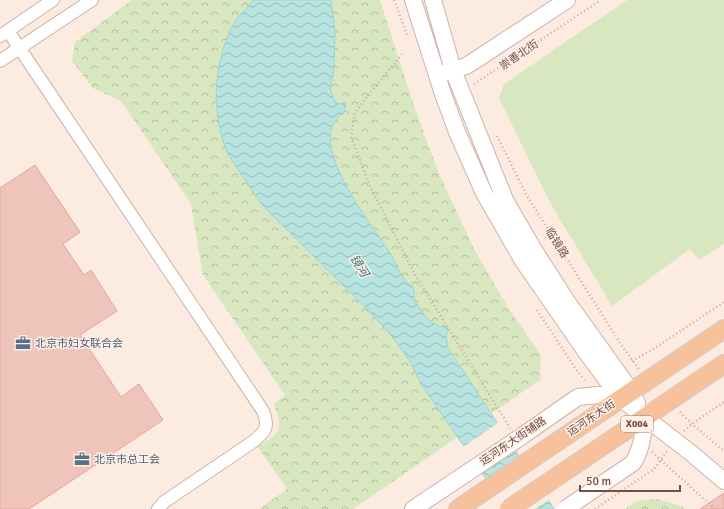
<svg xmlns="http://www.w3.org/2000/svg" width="724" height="509" viewBox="0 0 724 509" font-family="Signika,'Noto Sans SC',sans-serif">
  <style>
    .green { fill: #d8e7c0 }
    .forest { fill: url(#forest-crowns) }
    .water { fill: url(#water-waves); stroke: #9dd4d1 }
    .pier { fill: #fbebe1 }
    .building { fill: #efc4ba; stroke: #e1a79b }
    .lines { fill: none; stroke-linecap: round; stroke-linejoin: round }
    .street-casing { stroke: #cdb3ab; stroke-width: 14 }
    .secondary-casing { stroke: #d0b2a9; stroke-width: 18 }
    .primary-casing { stroke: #d4cac8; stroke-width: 20 }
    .path { stroke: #d3a79d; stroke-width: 2.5; stroke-dasharray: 1 3; stroke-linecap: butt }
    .street { stroke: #fff; stroke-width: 12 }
    .secondary { stroke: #fff; stroke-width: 16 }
    .primary { stroke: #f7c29b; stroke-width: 18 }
    .secondary-bridge-casing { stroke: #d0b2a9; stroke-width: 18; stroke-linecap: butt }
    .primary-bridge-casing { stroke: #d4cac8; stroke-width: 20; stroke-linecap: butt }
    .secondary-bridge { stroke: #fff; stroke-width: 16 }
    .primary-bridge { stroke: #f7c29b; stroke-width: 18 }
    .labels { text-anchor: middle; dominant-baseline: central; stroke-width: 3; stroke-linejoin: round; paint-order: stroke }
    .shield { fill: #fef0e6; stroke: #9b7f78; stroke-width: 1 }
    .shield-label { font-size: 10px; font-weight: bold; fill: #704f49 }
    .street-label { font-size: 11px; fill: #704f49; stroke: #fef0e6 }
    .service-label { font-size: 11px; fill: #4e5e75; stroke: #fef0e6; text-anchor: start }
    .water-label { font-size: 12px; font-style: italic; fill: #3e7673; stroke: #fef0e6 }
  </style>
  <defs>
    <pattern id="forest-crowns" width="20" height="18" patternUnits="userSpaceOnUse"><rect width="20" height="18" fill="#d8e7c0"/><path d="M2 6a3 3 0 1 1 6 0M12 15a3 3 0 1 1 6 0" fill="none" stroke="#b4be9e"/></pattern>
    <pattern id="water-waves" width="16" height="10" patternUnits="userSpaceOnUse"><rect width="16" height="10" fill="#b7e3e0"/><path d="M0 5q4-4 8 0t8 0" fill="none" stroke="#99bab8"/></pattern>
  </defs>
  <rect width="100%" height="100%" fill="#fbebe1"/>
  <path class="green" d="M627,0H724V244L699,260L690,249L612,306L549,201L499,98L504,84Z"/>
  <path class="forest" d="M132,0H380L414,106L439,174L474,249L507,306L541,355L540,380L353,509H259L287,489L258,447C282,432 283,431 274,403L285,395L203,275L191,204L121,101L93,88L72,61L75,42Z
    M658,499L683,507L685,509H625L637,501Z"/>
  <path class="water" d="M253,0H331L335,31L334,70L330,89L336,104L346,103L344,113C303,136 365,216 382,241C387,248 392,256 396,264C398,269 401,276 405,280C407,283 411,285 414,288V300L427,319L440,327L445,325L448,331L446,336L448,348L554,509H507L421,384L410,361L392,336L367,309L263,206C254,194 246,181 237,168C234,162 228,156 226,149C210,109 214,59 235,21C240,14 248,8 253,0Z"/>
  <path class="pier" d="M499,422L517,449L481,473L463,447Z
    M522,457L550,499L535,509H504L486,481Z"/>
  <path class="building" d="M35,165L80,232L63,244L84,275L91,270L117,311L80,335L121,397L139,384L163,420L29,509H0V188Z
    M724,493V509H700Z"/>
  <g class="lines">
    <g class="street-casing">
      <path id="street" d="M8,31L263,411C269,427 266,431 254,441L164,502L158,509
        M0,36L53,0
        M0,61L92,0"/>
    </g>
    <g class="secondary-casing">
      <path id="secondary" d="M413,0L443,94L457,132L484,193L523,261L586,352L620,398L691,453L724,481
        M433,0L453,70L505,200L534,250L568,303L631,391L637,403
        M444,73L466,66L474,61L567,0
        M522,436L578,397L598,395L620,398
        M568,507L633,463C642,449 643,434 645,418
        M413,509L458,479"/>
    </g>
    <g class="primary-casing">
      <path id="primary" d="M533,458L724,329
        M549,482L724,364
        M458,509L477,496"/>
    </g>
    <path class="path" d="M394,0L407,35
      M402,54L355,112L351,137L370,186L414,273L510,428
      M474,84L601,0
      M497,136L527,196L622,346L639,369
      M537,310L577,371L586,381
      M632,361L655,348L724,302
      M680,412L692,424L724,451
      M684,431L692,424L724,402
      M652,452L715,509
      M595,509L654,469L667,451"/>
    <use href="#street" class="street"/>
    <use href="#secondary" class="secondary"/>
    <use href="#primary" class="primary"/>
    <g class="secondary-bridge-casing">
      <path id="secondary-bridge" d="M458,479L522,436
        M565,509L568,507"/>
    </g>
    <g class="primary-bridge-casing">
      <path id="primary-bridge" d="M477,496L533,458
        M509,509L549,482"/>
    </g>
    <use href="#secondary-bridge" class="secondary-bridge"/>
    <use href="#primary-bridge" class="primary-bridge"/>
  </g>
  <defs>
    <g id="office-bare" transform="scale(1.2)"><path d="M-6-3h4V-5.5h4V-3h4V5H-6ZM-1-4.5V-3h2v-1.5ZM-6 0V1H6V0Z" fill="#5c6f8a" stroke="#fef0e6" stroke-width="2.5" paint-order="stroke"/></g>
  </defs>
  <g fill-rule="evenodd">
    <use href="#office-bare" x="23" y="343"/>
    <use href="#office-bare" x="82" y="459"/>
  </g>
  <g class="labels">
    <rect class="shield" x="621" y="416" width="32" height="16" rx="3"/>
    <g class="shield-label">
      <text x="637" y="424">X004</text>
    </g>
    <g class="street-label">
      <text transform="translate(519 55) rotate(-34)">崇善北街</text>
      <text transform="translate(557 243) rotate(58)">临镜路</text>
      <text transform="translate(591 418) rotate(-34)">运河东大街</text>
      <text transform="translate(513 441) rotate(-34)">运河东大街辅路</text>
    </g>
    <g class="service-label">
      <text x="35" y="343">北京市妇女联合会</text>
      <text x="94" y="459">北京市总工会</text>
    </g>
    <g class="water-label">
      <text transform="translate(359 266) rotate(58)">镜河</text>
    </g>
  </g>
  <path d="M580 485v6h100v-6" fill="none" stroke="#704f49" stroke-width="2"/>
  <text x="586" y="485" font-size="12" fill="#704f49" stroke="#fef0e6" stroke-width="3" paint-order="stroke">50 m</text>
</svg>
